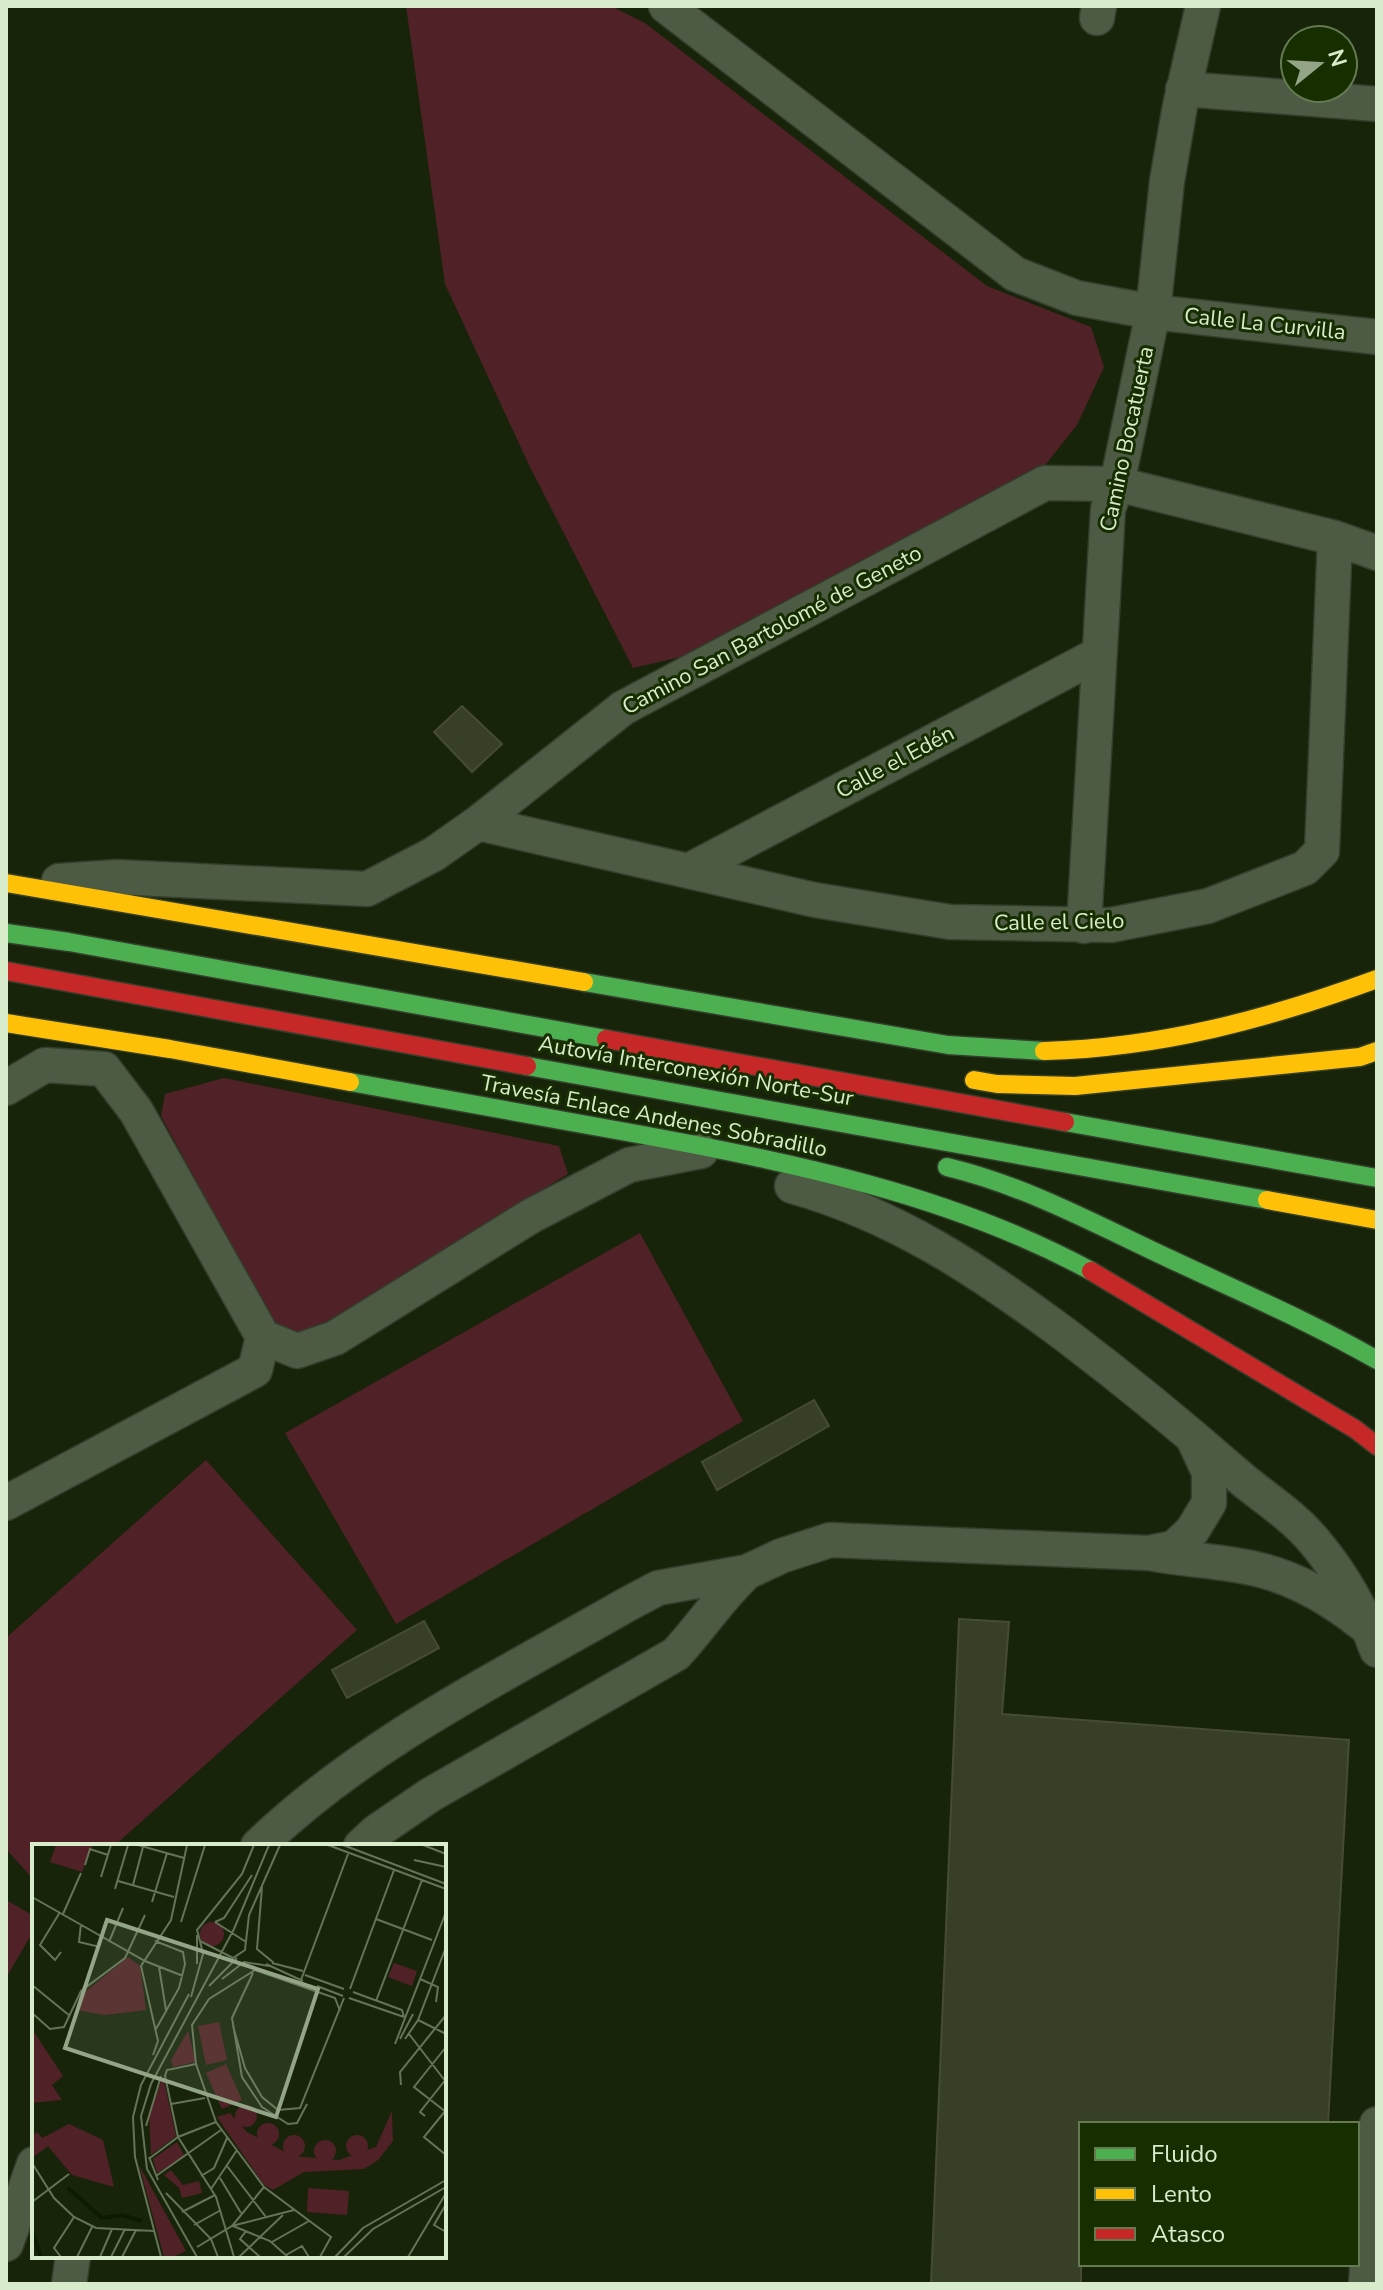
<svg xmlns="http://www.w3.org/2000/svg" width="1383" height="2290" viewBox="0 0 1383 2290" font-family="'Nunito Sans',sans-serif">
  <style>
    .green { fill: #502126 }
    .building { fill: #373f27; stroke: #464c33; stroke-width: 2 }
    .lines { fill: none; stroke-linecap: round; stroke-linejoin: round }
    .street-casing { stroke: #333e2b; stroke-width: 37 }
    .fast-casing { stroke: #333e2b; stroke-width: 21 }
    .slow-casing { stroke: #333e2b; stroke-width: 21 }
    .jam-casing { stroke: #333e2b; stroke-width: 21 }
    .street { stroke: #4e5b44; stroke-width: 34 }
    .fast { stroke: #4caf50; stroke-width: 18 }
    .slow { stroke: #ffc107; stroke-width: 18 }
    .jam { stroke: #c62828; stroke-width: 18 }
    .labels { text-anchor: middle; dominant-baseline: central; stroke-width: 6; stroke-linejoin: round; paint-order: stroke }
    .street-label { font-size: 22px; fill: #d8ebcb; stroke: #172e00 }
    .inset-river { fill: none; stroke: #0b1c01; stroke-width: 4 }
    .inset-road { fill: none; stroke: #647457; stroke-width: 2 }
    .view { fill: #94a587; fill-opacity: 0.15; stroke: #94a587; stroke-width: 4 }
    .inset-edge { fill: none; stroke: #d8ebcb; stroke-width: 4 }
  </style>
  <rect width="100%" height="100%" fill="#17240a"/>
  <path class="green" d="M406,6H611L645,23L987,286L1091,327L1104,367L1077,425L1042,469L685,656L633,668L530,467L445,284Z
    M224,1078L559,1146L568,1174L300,1338L276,1329L161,1116L165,1094Z
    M640,1233L743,1421L396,1624L285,1433Z
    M206,1460L357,1630L114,1846H34V1880L6,1849V1638Z
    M6,1900L34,1916V1930L6,1978Z"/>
  <path class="building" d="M462,706L502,744L472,772L434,732Z
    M814,1400L829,1426L717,1490L702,1462Z
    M959,1619L1009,1622L1002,1714L1349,1740L1328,2124H1081V2284H931Z
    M424,1621L439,1648L347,1698L332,1670Z"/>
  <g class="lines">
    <g class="street-casing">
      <path id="street" d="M666,6L1015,274L1077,298L1153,312L1377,337
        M1097,18L1099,6
        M1183,89L1377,104
        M478,823L815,900L950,922L1111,925L1208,906L1305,868L1322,851L1335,538
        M690,870L1099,654
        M59,881L117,877L367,889L434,854L478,823L623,708L1045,483L1117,484L1335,538L1377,553
        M1084,926L1108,509L1117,484L1153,312L1167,181L1180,106L1203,6
        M6,1088L45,1065L104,1069L136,1111L263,1337L297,1351L335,1338L531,1216L629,1165L701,1151
        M792,1186C896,1215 981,1272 1067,1336C1125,1380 1181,1426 1236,1474C1262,1497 1292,1514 1314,1541C1342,1574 1362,1609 1377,1650
        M6,1503L255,1370L263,1337
        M1149,1553L1174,1548L1192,1531L1209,1503V1472L1193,1438
        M258,1846C365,1743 499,1678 626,1605L658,1588L747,1572L781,1556L830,1540L1149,1553C1178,1559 1206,1560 1235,1565C1285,1572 1325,1594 1364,1625
        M361,1846L376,1832L430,1795L676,1654C701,1627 720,1597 747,1572
        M6,2244L34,2164
        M69,2284L73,2256
        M1366,2284L1377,2124"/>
    </g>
    <g class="fast-casing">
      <path id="fast" d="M6,933L69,942L606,1039
        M584,982L948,1045L1044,1051
        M527,1066L1267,1200
        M350,1082C444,1099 538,1116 632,1133C790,1162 949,1194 1091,1271
        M1065,1122L1377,1178
        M947,1167C1026,1186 1095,1224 1168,1258C1238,1291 1309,1321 1377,1360"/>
    </g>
    <g class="slow-casing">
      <path id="slow" d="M6,883L584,982
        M6,1023L170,1049L350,1082
        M1044,1051C1160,1048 1268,1019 1377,979
        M974,1080L997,1084L1075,1086L1360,1057L1377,1051
        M1267,1200L1377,1220"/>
    </g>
    <g class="jam-casing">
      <path id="jam" d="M6,971L527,1066
        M606,1039L1065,1122
        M1091,1271L1355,1429L1377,1446"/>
    </g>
    <use href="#street" class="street"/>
    <use href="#fast" class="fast"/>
    <use href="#slow" class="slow"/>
    <use href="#jam" class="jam"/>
  </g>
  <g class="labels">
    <g class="street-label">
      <text transform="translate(1265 324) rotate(6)">Calle La Curvilla</text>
      <text transform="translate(1127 439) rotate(-78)">Camino Bocatuerta</text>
      <text transform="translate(772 630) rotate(-28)">Camino San Bartolomé de Geneto</text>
      <text transform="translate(895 762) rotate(-28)">Calle el Edén</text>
      <text transform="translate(1059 922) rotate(-1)">Calle el Cielo</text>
      <text transform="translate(696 1071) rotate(10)">Autovía Interconexión Norte-Sur</text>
      <text transform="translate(654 1116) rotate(11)">Travesía Enlace Andenes Sobradillo</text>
    </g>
  </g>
  <g transform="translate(32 1844)">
    <rect width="414" height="414" fill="#17240a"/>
    <path d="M24,1H61L50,28L18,18ZM168 90a12 12 0 1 1 24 0a12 12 0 1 1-24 0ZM96,113L108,122L114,166L73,171L44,166L48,152ZM362,119L385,127L380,142L356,133ZM187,178L195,216L174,221L166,182ZM0,185L31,232L20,241L30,256L0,259ZM156,187L164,218L141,223L139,216ZM194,220L210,256L190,265L174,229ZM131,232L144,292L119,311L117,270ZM203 272a11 11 0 1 1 22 0a11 11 0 1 1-22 0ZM360,267L361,297L346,316L332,325L272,328L241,346L232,341L185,273L198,269L215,288L261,312L307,316L344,303ZM225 290a11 11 0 1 1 22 0a11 11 0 1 1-22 0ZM37,280L71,296L82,343L40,331L16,302L0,314V292L5,288L10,294ZM314 302a11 11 0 1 1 22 0a11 11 0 1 1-22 0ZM251 302a11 11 0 1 1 22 0a11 11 0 1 1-22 0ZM282 307a11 11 0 1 1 22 0a11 11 0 1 1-22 0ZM145,298L153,313L125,329L121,315ZM107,321L154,407L141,413H132ZM139,326L151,341L167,337L170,349L150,354L147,344L132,331ZM276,344L317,347L315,371L275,368Z" fill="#502126"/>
    <path class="inset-river" d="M36,344L70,374L90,371L110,377M0,387L9,413"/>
    <path class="inset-road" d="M106,1L152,14M222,1L210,30L165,86L168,97L201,114L213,106L217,71L248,1M296,1L414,45M311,1L414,40M391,1L414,10M382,16L414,23M53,21L58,5L76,11M69,33L79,1M86,37L142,53M101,41L111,3M230,43L225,105L242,119M83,45L96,1M0,53L113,117L151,132M120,58L135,9M28,68L8,101L23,116L29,108M31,70L49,29M344,75L400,96M149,78L173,1M183,78L214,98M183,78L192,74L220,31M49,80L47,98L68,103M123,97L151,108L153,120L147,144L124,185M77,98L91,64M240,119L271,127M165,120V91M234,120L271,137M127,123L134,166M221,129L200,174L210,233L230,263L256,280L265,279L275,260M273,131L312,145M190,135L212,118L237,122M388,135L406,143L404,158M269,136L316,10M0,141L38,172M177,142L205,114M285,142L311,152M318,145L362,26M321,148L370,166L372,173M159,153L171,110L168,97M317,154L372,173M344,157L390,36M0,169L18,185L32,183L49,147L93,114L113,71M386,176L414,190M201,182L213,224L230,253L246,266L268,264L312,154M377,190L414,238M368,195L381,170M373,195L386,176L414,103M363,200L414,68M414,203L382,243L414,268M121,211L126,197L109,122L139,76L155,1M164,220L135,226L133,232L146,293L184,353L202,413M369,241L368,228L414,171M139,260L173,254M414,266L392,293L414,311M393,272L388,268L414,235M114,282L129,232M117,313L126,336M118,314L146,293L184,278M0,319L22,354L42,373L64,384L122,387M195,322L234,373M124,332L189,286M169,332L182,324L195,294M188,334L209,369M179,345L205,306M134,349L179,395L186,413M0,358L37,330M414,360L402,381L414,388M150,368L183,351M162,381L189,366M200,382L232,343M201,382L238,397L256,413M214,387L208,395L228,413M240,398L277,377M165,403L200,382L262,366M254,411L270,402L277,413M29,413L22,404L42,373M45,413L60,383M68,413L80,385M79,413L93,385M90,413L104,386M129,413L103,313L101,273L109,241L157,150M165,413L115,325L109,272L119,240L202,85L237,1M207,413L251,371M288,413L299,393L232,343L184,278L164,220L160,181L177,155L223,126L303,154L308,167M303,413L331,384L414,336M312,413L341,385L414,343M376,413L414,349"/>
    <path class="view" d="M75,76L286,145L244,273L33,204Z"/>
    <rect width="414" height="414" class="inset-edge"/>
  </g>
  <rect width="1383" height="2290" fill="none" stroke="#d8ebcb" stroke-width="16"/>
  <rect x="1079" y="2122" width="280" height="144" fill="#172e00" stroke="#647a51" stroke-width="2"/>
  <rect x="1095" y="2148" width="40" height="12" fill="#4caf50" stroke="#647a51" stroke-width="2"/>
  <text x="1151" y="2162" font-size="24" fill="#d8ebcb">Fluido</text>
  <rect x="1095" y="2188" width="40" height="12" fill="#ffc107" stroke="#647a51" stroke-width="2"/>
  <text x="1151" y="2202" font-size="24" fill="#d8ebcb">Lento</text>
  <rect x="1095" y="2228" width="40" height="12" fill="#c62828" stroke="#647a51" stroke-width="2"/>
  <text x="1151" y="2242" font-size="24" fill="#d8ebcb">Atasco</text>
  <g transform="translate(1319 64) rotate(72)"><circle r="38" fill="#172e00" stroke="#647a51" stroke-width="2"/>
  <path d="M0-6L14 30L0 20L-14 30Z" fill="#94a587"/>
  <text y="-12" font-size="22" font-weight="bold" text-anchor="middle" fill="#d8ebcb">N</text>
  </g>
</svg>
